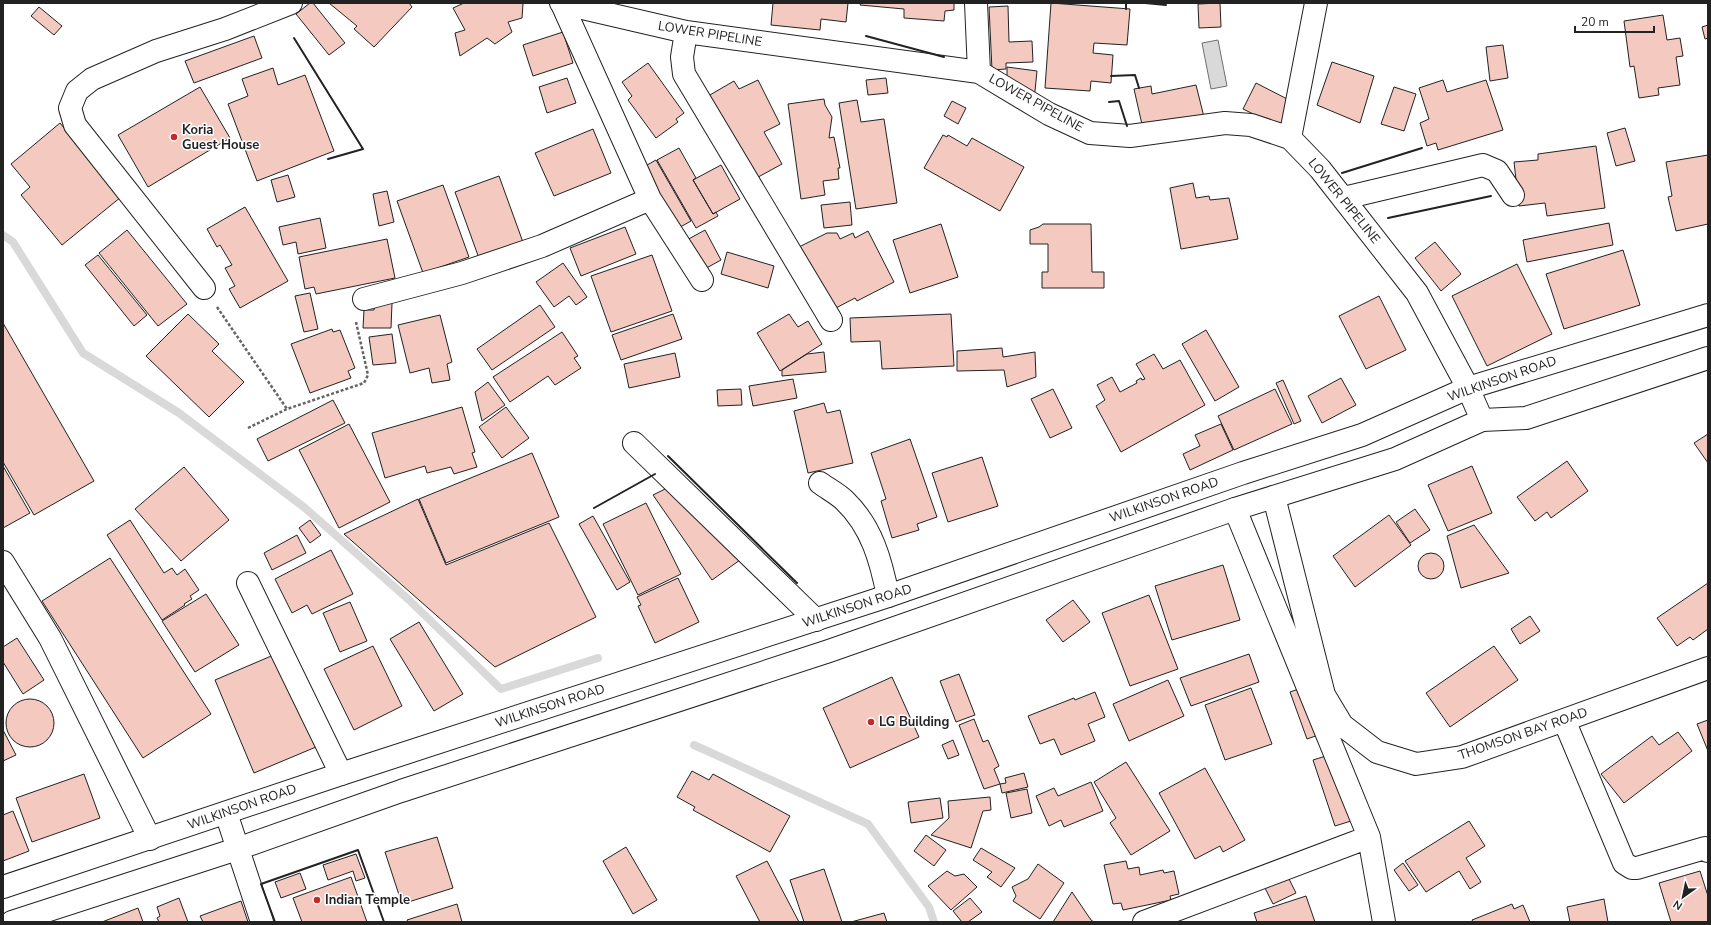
<svg xmlns="http://www.w3.org/2000/svg" width="1711" height="925" viewBox="0 0 1711 925" font-family="'Nunito Sans',sans-serif">
  <style>
    .water { fill: #d9d9d9; stroke: #6f6f6f }
    .lines { fill: none; stroke-linecap: round; stroke-linejoin: round }
    .stream { stroke: #d9d9d9; stroke-width: 8 }
    .building { fill: #f3c9c0; stroke: #222 }
    .minor-casing { stroke: #222; stroke-width: 24 }
    .major-casing { stroke: #222; stroke-width: 24 }
    .path { stroke: #646464; stroke-width: 2.5; stroke-dasharray: 3 2; stroke-linecap: butt }
    .minor { stroke: #fff; stroke-width: 22 }
    .major { stroke: #fff; stroke-width: 22 }
    .wall { stroke: #222; stroke-width: 2 }
    .poi-dot { fill: #c62828; stroke: #fff; stroke-width: 1.5 }
    .labels { text-anchor: middle; dominant-baseline: central; stroke-width: 3; stroke-linejoin: round; paint-order: stroke }
    .street-label { font-size: 13px; fill: #222; stroke: #fff }
    .poi-label { font-size: 13px; font-weight: bold; fill: #222; stroke: #fff; text-anchor: start }
  </style>
  <rect width="100%" height="100%" fill="#fff"/>
  <path class="water" d="M1218,40L1227,86L1211,89L1202,43Z"/>
  <g class="lines">
    <path class="stream" d="M3,235L13,242L83,353L179,413L305,508L408,599L501,689L598,658
      M694,745L868,824L929,907L934,922"/>
  </g>
  <path class="building" d="M310,3H313L345,43L329,55L296,14Z
    M329,3H409L412,7L374,47L354,29L357,26Z
    M464,3H521L523,4L522,18L508,22L512,32L495,44L487,38L460,56L455,33L465,30L453,8Z
    M773,3H848L846,22L821,19L820,30L771,25Z
    M861,3H954V10L945,11L944,21L904,18V9L860,5Z
    M1051,3L1130,9L1127,45L1094,43L1093,53L1113,55L1111,83L1091,81L1090,91L1045,88Z
    M1220,3L1221,27L1199,28L1198,4Z
    M1008,6L1009,42L1032,41L1033,62L1006,63V69L992,70L989,7Z
    M39,7L62,26L54,35L31,16Z
    M1663,15L1667,40L1680,38L1683,56L1676,57L1680,85L1658,88L1659,95L1639,98L1634,66L1630,67L1624,21Z
    M1708,25V38L1705,39L1702,27Z
    M563,32L573,63L533,76L523,45Z
    M254,36L262,58L194,83L185,61Z
    M1503,45L1508,78L1490,81L1486,47Z
    M1332,62L1374,76L1360,123L1317,105Z
    M648,63L684,113L676,119L678,122L656,138L628,100L632,96L622,82Z
    M1007,67L1037,71L1034,101L1007,83Z
    M273,68L278,85L305,75L334,151L257,181L228,104L248,96L242,79Z
    M567,78L576,103L547,113L539,87Z
    M886,78L888,93L868,95L866,80Z
    M758,80L780,124L764,132L782,164L751,181L703,99L734,81L739,89Z
    M1443,80L1447,92L1486,80L1503,130L1438,150L1436,143L1427,146L1420,123L1429,119L1419,88Z
    M1256,83L1293,102L1280,127L1243,109Z
    M1196,85L1204,117L1143,129L1134,89L1151,86L1152,94Z
    M200,87L230,138L148,187L118,135Z
    M1394,87L1416,94L1404,131L1381,124Z
    M824,99L825,105L832,117L829,138L834,137L840,168H838L839,179L823,181L825,195L801,199L788,104Z
    M857,100L861,122L884,119L897,203L856,209L839,103Z
    M952,101L966,108L958,124L944,116Z
    M60,123L121,197L62,245L21,195L30,187L11,164Z
    M1625,128L1635,161L1616,166L1607,133Z
    M593,129L611,173L554,196L535,153Z
    M943,135L947,137L948,135L967,146L972,138L1024,167L1000,211L924,168Z
    M1596,146L1605,208L1547,216L1545,203L1519,206L1514,162L1538,160V154Z
    M679,148L696,178L693,180L713,214L716,212L718,216L696,228L657,160Z
    M1708,155V224L1676,231L1668,197L1672,196L1666,162Z
    M656,160L691,221L675,230L640,169Z
    M721,165L740,199L713,214L693,180Z
    M288,175L295,197L277,202L271,180Z
    M499,176L524,245L480,261L455,192Z
    M1193,183L1196,198L1209,196L1210,200L1229,198L1238,239L1181,249L1170,188Z
    M443,185L469,257L423,273L397,201Z
    M387,191L394,222L379,226L373,194Z
    M850,202L852,225L824,228L821,205Z
    M245,207L288,281L240,308L229,289L235,286L225,268L232,265L220,245L217,247L207,229Z
    M320,218L326,248L298,254L296,242L283,245L279,227Z
    M1609,223L1613,245L1527,262L1523,240Z
    M941,224L958,277L910,293L893,240Z
    M1043,224H1091L1092,272H1104V288H1042V272H1048V244H1030V230L1039,227Z
    M625,227L636,254L581,276L570,248Z
    M127,230L187,304L158,326L99,253Z
    M705,230L721,260L701,271L685,241Z
    M868,231L894,282L857,301L855,298L834,309L809,261L807,263L799,247L827,233H837L840,239L853,233L855,238Z
    M387,239L395,278L316,294L314,287L305,289L299,257Z
    M1435,242L1461,274L1441,291L1415,258Z
    M1623,250L1640,305L1564,329L1546,274Z
    M727,252L774,266L768,288L721,274Z
    M98,255L147,315L134,326L85,265Z
    M652,255L672,311L611,332L591,276Z
    M563,263L587,297L576,305L569,296L554,307L536,282Z
    M1517,264L1552,334L1487,366L1452,296Z
    M310,293L318,329L304,332L295,296Z
    M1379,296L1406,350L1366,369L1339,316Z
    M375,302L392,303L391,328H363L364,310H374Z
    M540,305L555,327L492,370L477,349Z
    M188,314L219,344L212,351L244,382L209,417L146,356Z
    M673,314L682,339L621,360L612,335Z
    M789,314L798,327L808,321L822,344L780,371L757,333Z
    M951,314L954,366L882,369L880,341L851,342L850,318Z
    M440,315L452,362L447,364L450,380L432,383L429,368L410,373L398,325Z
    M3,323L94,481L34,515L3,462Z
    M332,329L333,332L340,330L355,368L348,371L351,378L310,393L291,344Z
    M1206,330L1239,387L1215,401L1182,344Z
    M562,332L578,356L574,358L581,368L555,385L548,376L510,402L493,377Z
    M392,334L396,363L373,365L369,337Z
    M1002,348L1003,357L1035,352L1036,377L1007,387L1004,370L957,371V351Z
    M824,352L826,372L782,376V370L807,354Z
    M675,353L680,377L629,388L624,364Z
    M1154,354L1163,369L1180,360L1205,405L1121,452L1096,406L1105,400L1097,385L1112,377L1120,392L1137,383L1136,381L1141,378L1142,380L1145,379L1136,364Z
    M1341,378L1356,405L1322,423L1308,396Z
    M793,379L797,398L753,406L749,386Z
    M1283,380L1301,421L1294,424L1276,383Z
    M488,382L505,405L482,421L475,392Z
    M741,389L742,405L718,406L717,390Z
    M1053,389L1072,428L1050,438L1031,399Z
    M1275,389L1292,424L1234,450L1218,416Z
    M333,400L345,423L268,461L257,439Z
    M824,403L827,413L840,410L853,463L808,473L794,411Z
    M462,407L475,452L472,453L477,467L454,474L451,467L427,473L425,466L385,478L372,433Z
    M506,407L529,438L502,458L479,427Z
    M349,424L390,502L339,528L299,450Z
    M1221,424L1233,450L1190,470L1183,454L1200,446L1195,435Z
    M1708,434V463L1694,443Z
    M910,439L937,517L917,524L919,530L892,538L881,501L886,499L871,453Z
    M532,453L559,517L446,563L419,499Z
    M982,457L998,506L948,522L932,473Z
    M1567,461L1588,491L1551,518L1547,512L1535,521L1517,497Z
    M3,466L30,513L3,528Z
    M1472,466L1492,513L1448,531L1428,485Z
    M184,467L229,520L181,561L135,509Z
    M667,488L740,560L712,580L653,495Z
    M418,499L446,565L549,523L596,617L495,667L344,534Z
    M646,503L681,574L638,595L603,524Z
    M1415,509L1430,530L1410,543L1396,522Z
    M1389,515L1411,545L1355,587L1333,556Z
    M593,516L630,582L617,590L579,524Z
    M130,520L164,573L172,568L177,575L185,569L199,590L190,596L192,599L184,604L185,605L162,620L107,535Z
    M310,520L321,535L310,543L299,528Z
    M1474,525L1509,573L1461,588L1447,536Z
    M297,535L306,553L272,570L264,553Z
    M331,550L353,594L312,614L307,605L292,613L275,579Z
    M1418 566a13 13 0 1 1 26 0a13 13 0 1 1-26 0Z
    M110,558L211,714L143,758L42,601Z
    M1223,565L1240,620L1172,640L1155,586Z
    M678,578L699,622L655,643L638,606L641,605L637,597Z
    M1708,583V629L1693,640L1690,637L1677,646L1657,618Z
    M206,594L239,645L195,672L162,621Z
    M1149,595L1178,669L1130,686L1102,613Z
    M1073,600L1090,622L1063,642L1046,620Z
    M350,602L367,641L340,652L323,613Z
    M1530,616L1540,631L1520,644L1511,629Z
    M419,622L463,694L434,711L390,639Z
    M17,638L44,680L23,694L3,662V647Z
    M373,646L402,706L354,730L324,669Z
    M1494,646L1518,680L1450,727L1426,693Z
    M276,654L316,747L254,773L215,680Z
    M1249,654L1259,682L1191,706L1180,678Z
    M959,674L975,715L956,722L940,681Z
    M892,677L919,737L850,768L823,708Z
    M1168,680L1184,716L1129,741L1113,704Z
    M1307,686L1324,733L1307,739L1290,692Z
    M1251,688L1272,744L1225,760L1205,705Z
    M1095,692L1105,717L1088,724L1095,741L1061,755L1054,739L1040,744L1028,716L1074,698L1075,700Z
    M6 723a24 24 0 1 1 48 0a24 24 0 1 1-48 0Z
    M974,719L983,742L988,740L999,766L994,769L1000,784L984,789L959,725Z
    M1708,720V751L1697,724Z
    M3,730L16,755L3,761Z
    M1678,732L1692,751L1624,803L1601,774L1652,736L1659,745Z
    M953,740L959,755L948,759L942,745Z
    M1329,755L1351,821L1335,826L1313,760Z
    M1126,762L1170,831L1131,855L1110,823L1116,818L1094,782Z
    M1205,768L1245,840L1223,852L1220,846L1195,859L1159,793Z
    M692,771L709,780L713,774L790,816L770,852L693,810L695,807L677,797Z
    M1024,773L1028,787L1002,793L1000,784L1006,783L1005,778Z
    M84,774L100,818L32,842L16,798Z
    M1091,782L1103,811L1064,827L1061,820L1049,826L1036,796L1054,788L1058,796Z
    M1027,789L1032,813L1011,818L1006,793Z
    M990,797L991,810L983,811L971,848L931,835L949,818L948,801Z
    M940,798L943,818L911,823L908,802Z
    M13,811L29,851L3,861V815Z
    M1469,821L1485,846L1466,858L1481,882L1470,889L1459,871L1426,892L1405,861Z
    M926,835L946,850L934,866L914,851Z
    M437,837L453,888L402,904L385,852Z
    M626,847L657,900L633,914L603,861Z
    M981,848L1015,868L1001,887L987,877L992,872L973,860Z
    M356,854L365,878L356,881L353,871L328,880L323,865Z
    M767,861L799,922H760L736,876Z
    M1126,861L1128,869L1139,867L1140,875L1163,870L1164,873L1174,871L1179,894L1170,896L1171,900L1123,910L1121,903L1113,904L1104,865Z
    M1403,863L1418,885L1409,891L1394,870Z
    M1038,864L1064,883L1040,919L1013,901L1016,896L1012,887L1028,879Z
    M824,869L842,922H804L790,880Z
    M947,871L955,876L964,874L977,887L951,910L928,886Z
    M1285,871L1296,893L1273,904L1262,882Z
    M1700,871L1708,896V922H1671L1659,883Z
    M300,873L306,889L281,898L275,882Z
    M351,877L367,922H302L293,898Z
    M1072,892L1091,920L1094,922H1053Z
    M1306,896L1315,922H1257L1254,913Z
    M179,898L188,922H159L157,918L160,916L157,907Z
    M970,898L982,912L968,922H962L953,911Z
    M1604,899L1608,922H1570L1567,907Z
    M241,901L248,922H203L200,916Z
    M457,904L462,922H408L407,920Z
    M1512,904L1514,909L1523,905L1530,922H1473L1472,920Z
    M138,908L143,922H102Z
    M884,913L887,922H851Z"/>
  <g class="lines">
    <g class="minor-casing">
      <path id="minor" d="M561,3L686,32L979,72L1049,114L1090,133L1130,136L1225,123L1251,125L1290,138L1320,169L1417,293L1468,388L1482,420
        M976,3L979,72
        M562,4L650,199L702,280
        M686,32L682,57L684,74L831,320
        M1290,138L1316,3
        M1344,198L1483,165L1497,171L1513,195
        M204,288L75,125L70,108L77,91L92,79L156,51L225,29L291,3
        M364,299L462,273L542,246L650,199
        M634,443L816,620
        M820,483C828,489 838,494 845,501C872,527 881,561 888,596
        M1274,497L1324,695L1342,725L1377,752L1416,764L1462,757L1708,668
        M1235,509L1369,837L1384,922
        M3,562L50,638L150,839
        M248,583L341,774
        M1564,720L1624,863L1632,868H1637L1705,848L1708,851
        M226,813L262,922
        M1144,922L1369,837"/>
    </g>
    <g class="major-casing">
      <path id="major" d="M3,887L341,774L888,596L1243,473L1362,435L1468,388L1708,315
        M12,922L237,849L401,791L829,651L1235,509L1395,459L1482,420L1526,418L1708,358"/>
    </g>
    <path class="path" d="M217,307L287,409
      M248,428L287,409L364,383L368,375L356,322"/>
    <use href="#minor" class="minor"/>
    <use href="#major" class="major"/>
    <path class="wall" d="M1145,3L1166,5
      M1126,9V3
      M866,36L944,57
      M294,38L363,149L328,159
      M1111,76L1135,75L1139,88
      M1109,102L1119,101L1127,126
      M1342,173L1422,148
      M1388,218L1491,196
      M668,456L797,583
      M594,508L655,474
      M275,922L261,884L358,850L384,922"/>
  </g>
  <g class="poi-dot">
    <circle cx="174" cy="137" r="4"/>
    <circle cx="871" cy="722" r="4"/>
    <circle cx="317" cy="900" r="4"/>
  </g>
  <g class="labels">
    <g class="street-label">
      <text transform="translate(710 34) rotate(9)">LOWER PIPELINE</text>
      <text transform="translate(1036 103) rotate(29)">LOWER PIPELINE</text>
      <text transform="translate(1344 201) rotate(51)">LOWER PIPELINE</text>
      <text transform="translate(1502 379) rotate(-19)">WILKINSON ROAD</text>
      <text transform="translate(1164 500) rotate(-19)">WILKINSON ROAD</text>
      <text transform="translate(857 606) rotate(-18)">WILKINSON ROAD</text>
      <text transform="translate(550 706) rotate(-18)">WILKINSON ROAD</text>
      <text transform="translate(1523 734) rotate(-19)">THOMSON BAY ROAD</text>
      <text transform="translate(242 807) rotate(-19)">WILKINSON ROAD</text>
    </g>
    <g class="poi-label">
      <text x="182" y="130">Koria<tspan x="182" dy="15">Guest House</tspan></text>
      <text x="879" y="722">LG Building</text>
      <text x="325" y="900">Indian Temple</text>
    </g>
  </g>
  <rect width="1711" height="925" fill="none" stroke="#222222" stroke-width="8"/>
  <g transform="translate(1683 897) rotate(213)" stroke="#ffffff" stroke-width="3" paint-order="stroke">
  <path d="M0-3L7 15L0 10L-7 15Z" fill="#222222"/>
  <text y="-6" font-size="11" font-weight="bold" text-anchor="middle" fill="#222222">N</text>
  </g>
  <path d="M1575 26v6h79v-6" fill="none" stroke="#222222" stroke-width="2"/>
  <text x="1581" y="26" font-size="12" fill="#222222" stroke="#ffffff" stroke-width="3" paint-order="stroke">20 m</text>
</svg>
